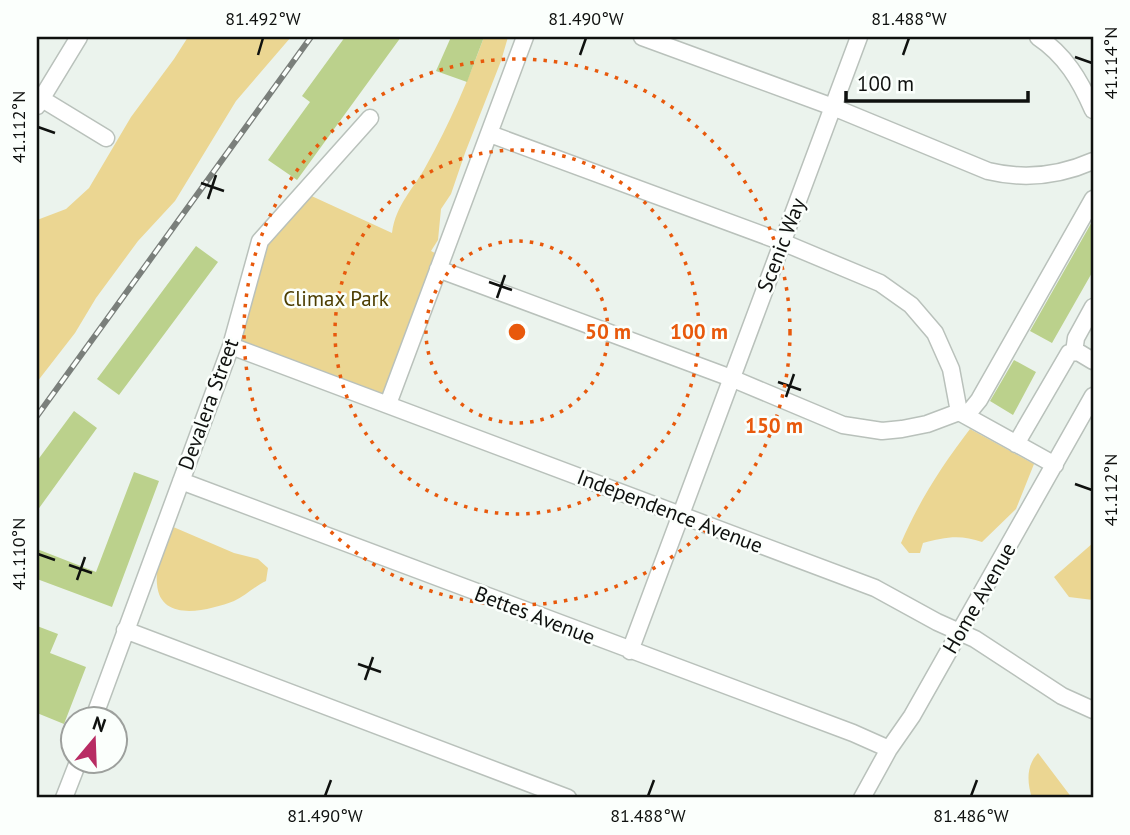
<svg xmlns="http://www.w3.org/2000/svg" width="1130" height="835" viewBox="0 0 1130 835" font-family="'PT Sans',sans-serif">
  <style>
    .green { fill: #ebd692 }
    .building { fill: #bbd18c }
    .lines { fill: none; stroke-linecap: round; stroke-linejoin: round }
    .minor-casing { stroke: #b9c1bb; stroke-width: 19 }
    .minor { stroke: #fff; stroke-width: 16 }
    .rail-casing { stroke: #7a7f7b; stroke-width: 6 }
    .rail { stroke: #fbfffc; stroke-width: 3.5; stroke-dasharray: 10; stroke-linecap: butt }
    .ticks { fill: none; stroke: #0f110f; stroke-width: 2.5 }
    .ring { fill: none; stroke: #e8590c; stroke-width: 3.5; stroke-dasharray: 3.5 7 }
    .labels { text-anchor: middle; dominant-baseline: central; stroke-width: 5; stroke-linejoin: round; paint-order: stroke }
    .street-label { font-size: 21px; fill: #0f110f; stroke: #fbfffc }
    .park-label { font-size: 21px; fill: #4d3e02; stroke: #fbfffc }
    .centre { fill: #e8590c; stroke: #fbfffc; stroke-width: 3.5 }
    .ring-label { font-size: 21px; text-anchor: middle; font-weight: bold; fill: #e8590c; stroke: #fbfffc; stroke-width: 5; stroke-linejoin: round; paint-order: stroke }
    .neatline { fill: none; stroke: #0f110f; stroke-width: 2.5 }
    .ticks-label { font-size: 18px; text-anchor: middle; fill: #0f110f }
  </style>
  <rect width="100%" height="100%" fill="#ebf3ed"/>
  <path class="green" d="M188,37H291L236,101L175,201L138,241L96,298L75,333L37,382V220L66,209L89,188L131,117L174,59Z
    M484,37H508L501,61L465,153L451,194L441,209L438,240L431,251L443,257L388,404L231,346L260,241L305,193L392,233C396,204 413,190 426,166C449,125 468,81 484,37Z
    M970,429L1034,464L1016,509L982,542C961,534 944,537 923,543L920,553H909L901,543C919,501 943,464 970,429Z
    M171,526L234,553L258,559L268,568L266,581C255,586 245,596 234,601C210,610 160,624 157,584C155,564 164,544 171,526Z
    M1093,543V600L1069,597L1054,577Z
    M1038,753L1072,798H1032C1027,782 1026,766 1038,753Z"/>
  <path class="building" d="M345,37H401L297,180L268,160L310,102L302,96Z
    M451,37H484L467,82L436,71Z
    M1093,220V271L1052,343L1030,331Z
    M196,246L218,262L119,395L97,379Z
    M1014,360L1036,372L1013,415L990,401Z
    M74,411L97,428L37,511V461Z
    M134,472L159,481L112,607L37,579V549L96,572Z
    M37,626L58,634L50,653L86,667L64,724L37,713Z"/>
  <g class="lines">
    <g class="minor-casing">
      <path id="minor" d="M642,37L833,107L988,171C1025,180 1059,176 1093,161
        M1038,37C1065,55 1080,80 1093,110
        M37,96L106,138
        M37,106L79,37
        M490,134L782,242L880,283L911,305L935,333L951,369L959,412
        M438,269L731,378L843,425L882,431L902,429L927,424L959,412L1055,465
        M231,346L875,588L937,622L975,639L1062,696L1093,710
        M1074,352L1076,338L1093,307
        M388,404L525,37
        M966,416L979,400L1093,199
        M1016,444L1069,353L1078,352L1093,361
        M181,481L853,733L889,749
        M125,630L568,798
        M630,651L859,37
        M93,720L231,346L260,241L370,118
        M64,798L78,762
        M862,798L889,749L912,716L1093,396"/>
    </g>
    <use href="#minor" class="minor"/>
    <g class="rail-casing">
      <path id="rail" d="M37,416L311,37"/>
    </g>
    <use href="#rail" class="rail"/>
  </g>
  <path class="ticks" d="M258,55L263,38M580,55L586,38M903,55L909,38M1075,57L1092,63M38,127L55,133M201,183L224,191M208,199L216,175M489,282L512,290M497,298L505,275M778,382L801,390M786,397L794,374M1075,484L1092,490M38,554L55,560M69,565L92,573M77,580L85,557M358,664L381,672M365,680L373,657M325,796L331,780M648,796L654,780M971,796L977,780"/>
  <g class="ring">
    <circle cx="517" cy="332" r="91"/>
    <circle cx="517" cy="332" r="182"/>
    <circle cx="517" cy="332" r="273"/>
  </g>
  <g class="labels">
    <g class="street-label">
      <text transform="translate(781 245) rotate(-69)">Scenic Way</text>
      <text transform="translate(208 404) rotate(-70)">Devalera Street</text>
      <text transform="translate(670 511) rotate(21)">Independence Avenue</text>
      <text transform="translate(979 598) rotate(-60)">Home Avenue</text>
      <text transform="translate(535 615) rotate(21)">Bettes Avenue</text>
    </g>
    <g class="park-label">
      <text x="336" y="298">Climax Park</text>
    </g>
  </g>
  <circle cx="517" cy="332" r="10" class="centre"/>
  <g class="ring-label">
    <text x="608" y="339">50 m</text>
    <text x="699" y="339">100 m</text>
    <text x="774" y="433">150 m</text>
  </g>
  <rect width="1130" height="835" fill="none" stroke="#fbfffc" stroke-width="77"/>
  <g transform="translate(94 740) rotate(19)"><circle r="33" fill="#fbfffc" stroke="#9da09d" stroke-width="2"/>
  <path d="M0-5L12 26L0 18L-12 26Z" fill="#b82c63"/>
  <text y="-10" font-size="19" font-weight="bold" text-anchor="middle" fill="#0f110f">N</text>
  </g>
  <path d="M846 91v10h182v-10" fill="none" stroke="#0f110f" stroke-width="3.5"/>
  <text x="857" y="91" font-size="21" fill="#0f110f" stroke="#fbfffc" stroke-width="5" paint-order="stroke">100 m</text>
  <rect x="38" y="38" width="1054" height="758" class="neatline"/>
  <g class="ticks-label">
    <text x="263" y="25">81.492°W</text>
    <text x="586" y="25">81.490°W</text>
    <text x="909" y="25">81.488°W</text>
    <text transform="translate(1111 63) rotate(-90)" y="6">41.114°N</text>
    <text transform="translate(19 127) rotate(-90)" y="6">41.112°N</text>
    <text transform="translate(1111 490) rotate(-90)" y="6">41.112°N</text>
    <text transform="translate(19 554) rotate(-90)" y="6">41.110°N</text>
    <text x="325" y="822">81.490°W</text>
    <text x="648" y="822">81.488°W</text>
    <text x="971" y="822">81.486°W</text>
  </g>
</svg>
